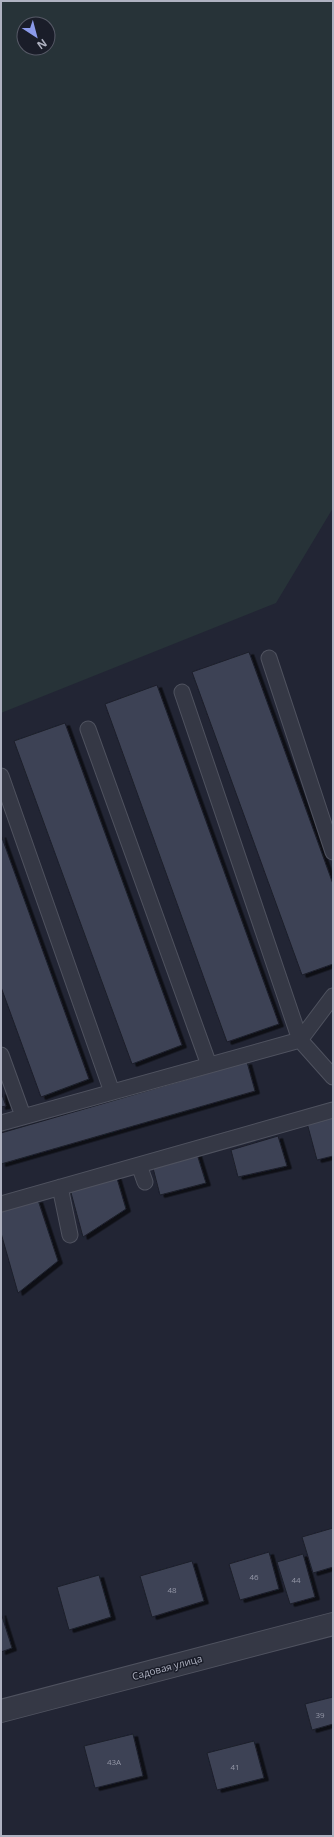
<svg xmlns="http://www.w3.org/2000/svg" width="334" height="1837" viewBox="0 0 334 1837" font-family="'Open Sans',sans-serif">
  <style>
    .green { fill: #273338; fill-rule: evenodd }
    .building { fill: #3e4354; stroke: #1c1f2b; filter: url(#shadow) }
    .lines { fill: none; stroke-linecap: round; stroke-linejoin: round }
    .service-casing { stroke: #4f525f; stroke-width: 17 }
    .minor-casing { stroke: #4f525f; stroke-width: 24 }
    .service { stroke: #353845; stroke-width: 15 }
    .minor { stroke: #353845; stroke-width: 22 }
    .labels { text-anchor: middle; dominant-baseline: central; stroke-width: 3; stroke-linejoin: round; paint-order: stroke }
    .number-label { font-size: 8px; fill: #9396a6 }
    .street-label { font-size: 10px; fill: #afb2c1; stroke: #1a1d29 }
  </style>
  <defs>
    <filter id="shadow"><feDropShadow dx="4.5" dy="2.5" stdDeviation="0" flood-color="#0009"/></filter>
  </defs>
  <rect width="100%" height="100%" fill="#222534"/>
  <path class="green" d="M1,1H333V508L276,603L1,713ZM24,24H48V48H24Z"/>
  <path class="building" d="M249,652L333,884V964L302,975L192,672Z
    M157,685L279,1024L227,1042L105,704Z
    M65,723L182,1045L132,1064L14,741Z
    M1,835L89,1079L41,1097L1,987Z
    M247,1062L255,1091L1,1164V1133Z
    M1,1092L6,1106L1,1107Z
    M333,1115V1156L317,1160L307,1123Z
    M278,1136L287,1166L238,1177L231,1150Z
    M197,1154L206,1183L160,1195L153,1168Z
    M116,1175L126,1209L83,1237L70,1189Z
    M38,1200L58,1261L18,1293L1,1233V1211Z
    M333,1528V1567L313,1573L302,1537Z
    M269,1552L279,1589L240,1600L229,1564Z
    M303,1554L315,1597L290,1604L277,1562Z
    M192,1561L204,1601L152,1617L140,1576Z
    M99,1575L111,1617L69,1630L57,1587Z
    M1,1613L12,1648L1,1652Z
    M333,1697V1724L312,1730L305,1704Z
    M133,1734L143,1776L95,1788L84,1746Z
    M254,1741L264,1778L217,1790L207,1753Z"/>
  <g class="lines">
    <g class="service-casing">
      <path id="service" d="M269,658L333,852
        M182,692L300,1040L333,996
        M88,729L209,1065
        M1,776L112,1092
        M1,1055L23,1116
        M1,1123L300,1040L333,1077
        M139,1165L145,1182
        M60,1187L70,1235
        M1,1204L333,1110"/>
    </g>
    <g class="minor-casing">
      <path id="minor" d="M1,1711L333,1624"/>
    </g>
    <use href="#service" class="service"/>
    <use href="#minor" class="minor"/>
  </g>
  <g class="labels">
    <g class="number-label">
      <text x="254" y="1576">46</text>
      <text x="296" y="1579">44</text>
      <text x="172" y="1589">48</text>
      <text x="320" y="1714">39</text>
      <text x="114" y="1761">43А</text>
      <text x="235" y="1766">41</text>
    </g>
    <g class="street-label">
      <text transform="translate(167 1667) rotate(-15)">Садовая улица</text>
    </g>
  </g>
  <rect width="334" height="1837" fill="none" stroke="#afb2c1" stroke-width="4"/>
  <g transform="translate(36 36) rotate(144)"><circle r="19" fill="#1a1d29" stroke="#565966"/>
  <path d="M0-3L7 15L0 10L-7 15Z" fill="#8b9aea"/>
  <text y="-6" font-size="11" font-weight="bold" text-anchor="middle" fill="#afb2c1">N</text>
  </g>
</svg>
